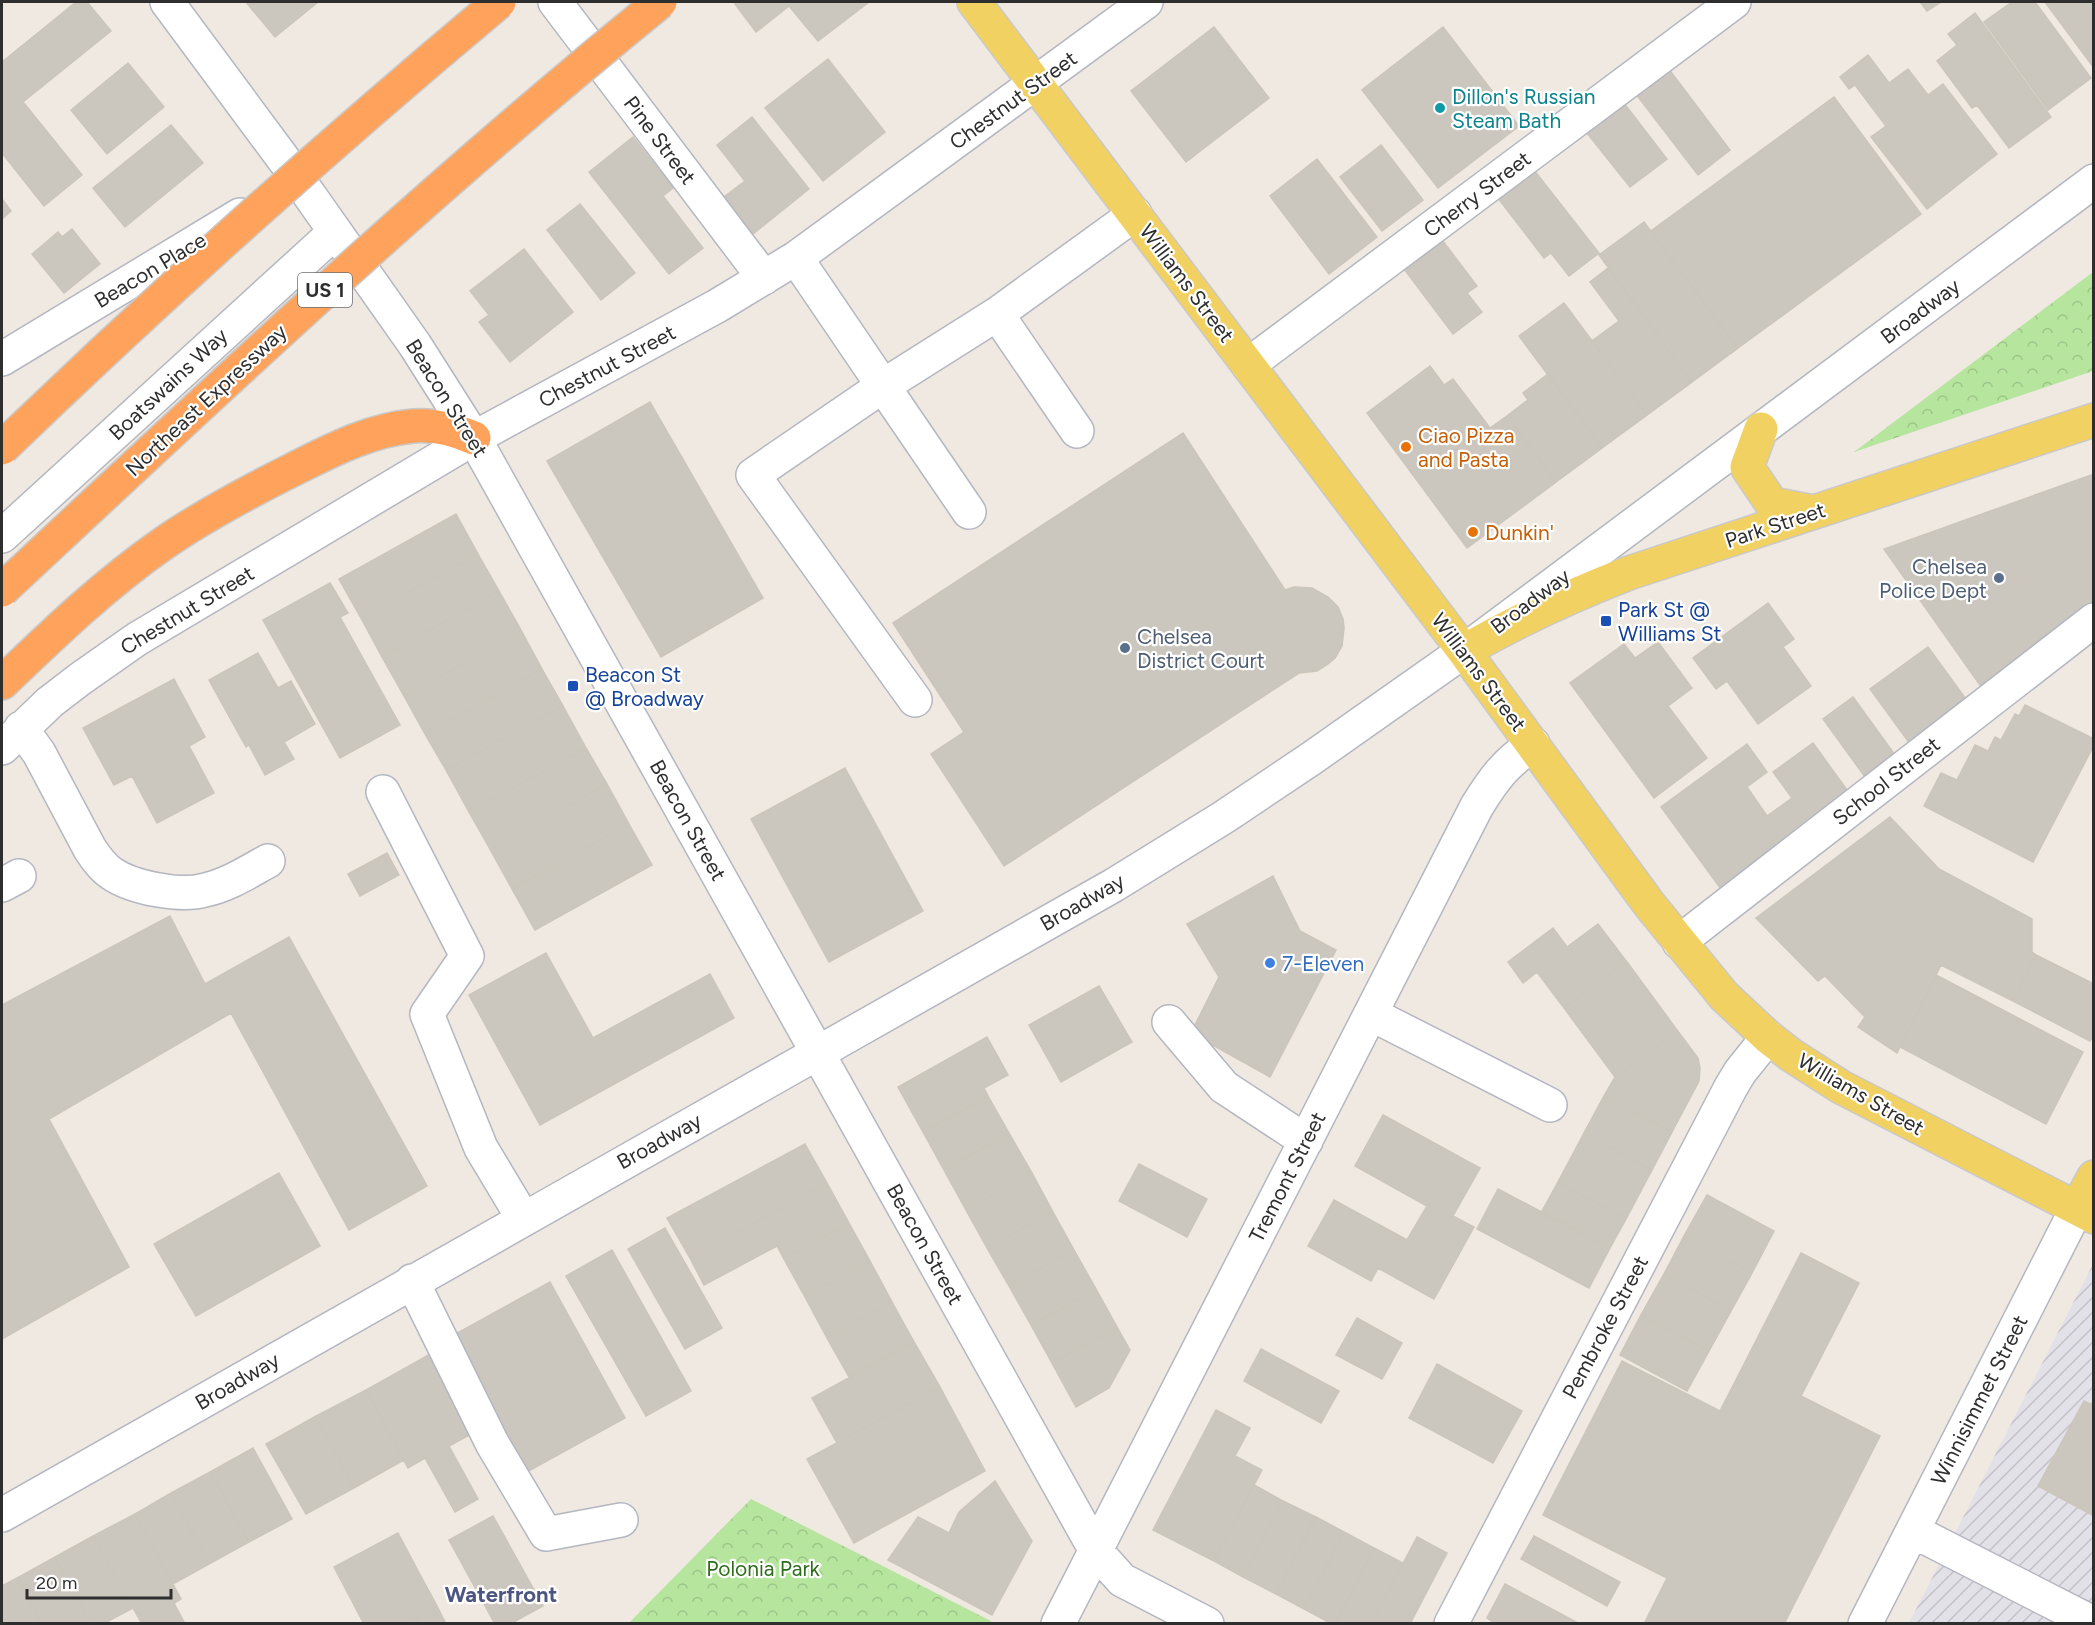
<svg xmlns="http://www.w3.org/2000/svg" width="2095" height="1625" viewBox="0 0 2095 1625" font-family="Figtree,sans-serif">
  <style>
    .industrial { fill: url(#industrial-furrows) }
    .forest { fill: url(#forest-crowns) }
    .building { fill: #cbc7bf; stroke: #cbc5ba; stroke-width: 1.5 }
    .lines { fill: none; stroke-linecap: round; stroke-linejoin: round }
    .minor-casing { stroke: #b4b7c1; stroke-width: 36 }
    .major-casing { stroke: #c9c9c9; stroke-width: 36 }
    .highway-casing { stroke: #c9c9c9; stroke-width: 36 }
    .minor { stroke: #fff; stroke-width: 33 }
    .major { stroke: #f2d163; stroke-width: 33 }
    .highway { stroke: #ffa35c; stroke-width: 33 }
    .highway-bridge-casing { stroke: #c9c9c9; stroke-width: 36; stroke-linecap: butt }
    .highway-bridge { stroke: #ffa35c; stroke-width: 33 }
    .culture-dot { fill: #0f9aa8; stroke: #fff; stroke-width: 2 }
    .food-dot { fill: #e8710a; stroke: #fff; stroke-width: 2 }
    .service-dot { fill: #5c6f8a; stroke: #fff; stroke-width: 2 }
    .transit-dot { fill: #1a4fb4; stroke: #fff; stroke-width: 2 }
    .shop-dot { fill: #3f7fe0; stroke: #fff; stroke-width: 2 }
    .labels { text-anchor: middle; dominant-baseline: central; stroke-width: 4.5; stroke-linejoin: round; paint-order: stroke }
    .shield { fill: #fff; stroke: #6d6d6d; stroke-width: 1.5 }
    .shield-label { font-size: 20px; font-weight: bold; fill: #2e2e2e }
    .culture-label { font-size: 21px; fill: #0d838f; stroke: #fff; text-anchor: start }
    .street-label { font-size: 21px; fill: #2e2e2e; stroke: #fff }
    .food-label { font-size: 21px; fill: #c56008; stroke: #fff; text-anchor: start }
    .service-label { font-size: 21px; fill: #4e5e75; stroke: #fff; text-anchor: end }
    .transit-label { font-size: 21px; fill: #164399; stroke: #fff; text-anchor: start }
    .shop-label { font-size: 21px; fill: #366cbe; stroke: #fff; text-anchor: start }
    .park-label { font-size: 21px; fill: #2c6e1b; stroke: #fff }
    .neighbourhood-label { font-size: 22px; font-weight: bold; fill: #4d5680; stroke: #fff }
  </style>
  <defs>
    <pattern id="industrial-furrows" width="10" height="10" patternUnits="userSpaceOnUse" patternTransform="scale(1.5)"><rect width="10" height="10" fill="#e3e1e8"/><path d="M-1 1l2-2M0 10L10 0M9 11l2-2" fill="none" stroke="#c3c1c7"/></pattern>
    <pattern id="forest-crowns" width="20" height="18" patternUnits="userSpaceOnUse" patternTransform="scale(1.5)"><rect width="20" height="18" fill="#b6e59e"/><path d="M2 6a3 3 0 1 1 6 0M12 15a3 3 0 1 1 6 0" fill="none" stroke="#9dc588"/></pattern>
  </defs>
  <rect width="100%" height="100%" fill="#efe9e1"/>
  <path class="industrial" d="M2093,1264V1623H1909Z"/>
  <path class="forest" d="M2093,272V371L1854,452Z
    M751,1499L991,1621L990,1624L629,1623Z"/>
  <path class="building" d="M76,2H87L111,31L23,102L82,175L44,206L2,153V62Z
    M246,2H318L275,37Z
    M738,2H869L818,41L789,6L756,32L735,4Z
    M1920,2H1941L1927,11Z
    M2012,2H2035L2091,78L2048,110L1984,22Z
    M2045,2H2094V68Z
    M1975,13L2051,117L2009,148L1977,105L1972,108L1937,61L1957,45L1948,34Z
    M1214,27L1269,98L1186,162L1131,91Z
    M1443,27L1519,126L1438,188L1362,90Z
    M1868,55L1889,83L1908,69L1928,95L1943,84L1997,154L1927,209L1871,137L1886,126L1855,85L1849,89L1840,77Z
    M828,59L885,132L823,181L765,108Z
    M128,63L164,107L107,154L71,110Z
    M1665,64L1730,150L1698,175L1632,89Z
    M1834,97L1921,214L1738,348L1651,231Z
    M1620,98L1667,159L1630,187L1582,127Z
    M752,117L809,189L753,234L724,197L745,181L717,145Z
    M171,125L203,163L125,227L93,188Z
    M633,137L673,188L663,196L703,248L669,274L589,172Z
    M1381,145L1423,200L1382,231L1340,177Z
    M1317,159L1377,237L1329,274L1270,196Z
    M1530,165L1599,253L1569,276L1551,253L1544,258L1494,193Z
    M2,199L11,211L2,219Z
    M580,204L635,273L601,300L547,230Z
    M1644,222L1738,348L1692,382L1599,255Z
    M72,229L100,264L64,293L32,254L58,232L62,237Z
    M1439,236L1477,286L1467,293L1482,312L1453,334L1401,265Z
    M524,249L573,312L510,362L479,322L489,315L470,291Z
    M1608,268L1692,382L1647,415L1592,341L1619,321L1590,282Z
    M1564,303L1647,415L1602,448L1519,336Z
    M1430,366L1444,385L1453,379L1490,428L1507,416L1556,482L1467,548L1367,413Z
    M1548,374L1602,448L1556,482L1507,416L1528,400L1523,393Z
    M650,402L763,598L661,657L547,461Z
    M1183,433L1285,590L1294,587L1312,588L1328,597L1338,607L1343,619L1344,628L1342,646L1335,658L1328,664L1317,671L1299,673L1004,866L931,754L964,732L893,623Z
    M2094,474V606L1982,688L1884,549Z
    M456,514L478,554L361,618L339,579Z
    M478,554L499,591L382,657L361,618Z
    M330,583L348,613L340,617L400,725L340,758L263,620Z
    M499,591L522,632L404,696L382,657Z
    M1768,603L1794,639L1783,647L1811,686L1758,724L1727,681L1716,689L1693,658Z
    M522,632L542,669L425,734L404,696Z
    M1658,642L1692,688L1668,706L1707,758L1654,798L1570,683L1624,644L1635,658Z
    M1928,647L1971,706L1913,748L1870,689Z
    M258,653L278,688L291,681L315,724L284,742L294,759L265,775L249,745L246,747L209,680Z
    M542,669L563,706L446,770L425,734Z
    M174,679L205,737L189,746L214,793L157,823L132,776L114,785L83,728Z
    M1853,697L1898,759L1868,781L1823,719Z
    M2025,705L2094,739V745L2033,862L1924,806L1941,773L1957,780L1975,745L1988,751L1995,737L2001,740L2015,714L2019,716Z
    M563,706L586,748L469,812L446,770Z
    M1813,743L1850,794L1721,889L1661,807L1747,744L1767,772L1747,787L1767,816L1792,798L1773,772Z
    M586,748L607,784L490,849L469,812Z
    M845,768L923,911L829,962L751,819Z
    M607,784L629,824L512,889L490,849Z
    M1890,817L1939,869L2032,919V952L2036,955L2013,1001L1941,965L1897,1053L1858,1027L1865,1017L1825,976L1818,981L1756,918Z
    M629,824L652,865L535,930L512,889Z
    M387,853L399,875L360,896L348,874Z
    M1273,876L1300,931L1336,950L1270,1077L1191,1033L1219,977L1187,924Z
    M170,916L205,984L289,937L427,1186L349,1230L231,1013L49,1119L129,1267L2,1339V1005Z
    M1598,924L1627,962L1564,1008L1537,972L1523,983L1508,962L1553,928L1567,947Z
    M546,953L593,1038L710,974L734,1018L540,1125L469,995Z
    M2036,955L2094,984V1034L2090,1041L2013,1001Z
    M1627,962L1677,1030L1615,1077L1564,1008Z
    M1936,975L2083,1052L2046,1124L1900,1047Z
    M1099,986L1132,1042L1061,1082L1029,1025Z
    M1677,1030L1698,1058L1700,1068L1699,1081L1672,1132L1604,1096L1615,1077Z
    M987,1037L1008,1075L984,1088L988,1096L923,1132L898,1087Z
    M988,1096L1009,1133L944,1170L923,1132Z
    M1604,1096L1672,1132L1652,1170L1584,1133Z
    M1383,1115L1480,1168L1453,1216L1474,1227L1434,1299L1378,1268L1371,1281L1308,1246L1334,1200L1407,1240L1427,1206L1355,1166Z
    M1009,1133L1032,1173L966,1210L944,1170Z
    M1584,1133L1652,1170L1626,1219L1558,1182Z
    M805,1144L827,1183L690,1258L667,1218Z
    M1139,1164L1207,1199L1187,1237L1119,1201Z
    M279,1173L320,1246L196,1316L154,1244Z
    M1032,1173L1053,1212L987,1248L966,1210Z
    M1558,1182L1626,1219L1610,1248L1541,1213Z
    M827,1183L849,1223L784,1259L777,1246L704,1285L690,1258Z
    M1498,1189L1610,1248L1589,1288L1477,1229Z
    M1707,1195L1774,1231L1752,1273L1684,1236Z
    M1053,1212L1074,1250L1009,1286L987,1248Z
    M849,1223L870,1261L805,1297L784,1259Z
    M665,1228L722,1328L685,1349L628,1249Z
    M1684,1236L1752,1273L1731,1311L1664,1274Z
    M612,1250L691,1391L646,1416L566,1276Z
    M1074,1250L1096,1289L1031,1325L1009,1286Z
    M1801,1253L1859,1283L1801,1396L1880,1436L1784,1624H1644L1667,1578L1543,1515L1622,1361L1720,1411Z
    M870,1261L892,1302L827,1338L805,1297Z
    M1664,1274L1731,1311L1709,1351L1641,1315Z
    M550,1282L625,1418L525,1473L450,1337Z
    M1096,1289L1117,1327L1052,1363L1031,1325Z
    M892,1302L914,1342L849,1377L827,1338Z
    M1641,1315L1709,1351L1687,1391L1620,1355Z
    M1357,1318L1402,1343L1382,1379L1336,1355Z
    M1117,1327L1130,1350L1109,1388L1076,1407L1052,1363Z
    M914,1342L940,1387L837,1443L812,1398Z
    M1261,1349L1339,1391L1321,1423L1244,1381Z
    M432,1353L475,1432L449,1446L478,1499L455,1512L425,1458L408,1468L366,1390Z
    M1437,1364L1522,1411L1493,1463L1409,1418Z
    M940,1387L985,1471L854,1543L807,1459Z
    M366,1390L404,1460L354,1488L316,1416Z
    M2084,1401L2094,1406V1516L2038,1486Z
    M1216,1410L1250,1428L1235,1456L1262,1470L1214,1561L1153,1530Z
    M316,1416L354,1488L306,1514L266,1444Z
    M253,1448L292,1519L249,1542L210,1472Z
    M210,1472L249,1542L209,1564L171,1493Z
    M995,1481L1032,1541L992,1615L888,1560L918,1517L949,1533L959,1512Z
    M1254,1485L1283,1501L1243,1577L1214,1561Z
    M171,1493L209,1564L173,1584L135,1514Z
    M1283,1501L1316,1517L1276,1594L1243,1577Z
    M135,1514L181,1599L174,1603L185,1624H142L93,1536Z
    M493,1516L543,1606L510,1624H495L449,1540Z
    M1316,1517L1344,1532L1304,1609L1276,1594Z
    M1344,1532L1374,1548L1335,1624H1332L1304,1609Z
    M398,1533L417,1569L353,1603L334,1567Z
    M93,1536L133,1608L103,1624H91L55,1557Z
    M1534,1536L1620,1582L1607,1606L1521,1559Z
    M1417,1537L1447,1553L1410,1624H1371Z
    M1374,1548L1403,1563L1371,1624H1335Z
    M55,1557L91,1624H42L17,1578Z
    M417,1569L437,1606L406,1624H364L353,1603Z
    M17,1578L42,1624H2V1586Z
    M1505,1584L1576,1622V1624H1496L1487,1618Z
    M437,1606L446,1624H406Z"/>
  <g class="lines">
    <g class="minor-casing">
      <path id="minor" d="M167,2L296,176L415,345L474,438L1096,1551L1122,1580L1207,1624
        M555,2L764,278
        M796,258L883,386L753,475L915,700
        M997,314L1077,431
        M2,359L240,215
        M1248,365L1734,2
        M969,512L883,386L997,314L1135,214
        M2,536L335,232
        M21,728L39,753L90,849C96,858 102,867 111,873C132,888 181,897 205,890C228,885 248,872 268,861
        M2,748L50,702L80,679L137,639L474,438L717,306L796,258L1146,2
        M383,792L467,956L427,1014L481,1148L523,1218
        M2,885L19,876
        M1679,942L2094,620
        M1371,1014L1550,1105
        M1169,1022L1224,1087L1306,1141
        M412,1281L492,1443L546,1534L621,1520
        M2,1515L1114,885L1224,817L1312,758L1464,651L2094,181
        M1913,1531L2089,1621
        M1058,1624L1477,806C1495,777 1505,764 1533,744
        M1451,1624L1731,1087L1740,1072L1768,1037
        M1865,1624L2077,1208"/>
    </g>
    <g class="major-casing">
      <path id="major" d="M974,2L1464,651L1649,904L1724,996L1768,1037L1791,1055L1841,1087L2094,1217
        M1761,429L1747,467L1772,504L1813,512
        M1464,651C1518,620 1572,595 1629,573L2094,420
        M2077,1208L2094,1177"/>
    </g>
    <g class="highway-casing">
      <path id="highway" d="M2,683C53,634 105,584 164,543C206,514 252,490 298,467C334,449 371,430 413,426C434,424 455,430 474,438"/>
    </g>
    <use href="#minor" class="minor"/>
    <use href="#major" class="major"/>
    <use href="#highway" class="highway"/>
    <g class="highway-bridge-casing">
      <path id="highway-bridge" d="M2,448C162,294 328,145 499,2
        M2,590C217,389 431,188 660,2"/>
    </g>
    <use href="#highway-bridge" class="highway-bridge"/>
  </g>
  <circle class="culture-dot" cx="1440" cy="108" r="6"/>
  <g class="food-dot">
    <circle cx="1406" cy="447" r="6"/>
    <circle cx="1473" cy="532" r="6"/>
  </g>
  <g class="service-dot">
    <circle cx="1999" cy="578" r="6"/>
    <circle cx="1125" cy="648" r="6"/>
  </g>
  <g class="transit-dot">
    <rect x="1600" y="615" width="12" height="12" rx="3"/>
    <rect x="567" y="680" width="12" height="12" rx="3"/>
  </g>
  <circle class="shop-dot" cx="1270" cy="963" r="6"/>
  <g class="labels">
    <rect class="shield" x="298" y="273" width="54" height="34" rx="4.5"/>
    <g class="shield-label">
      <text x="325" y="290">US 1</text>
    </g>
    <g class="culture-label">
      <text x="1452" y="96">Dillon's Russian<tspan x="1452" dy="24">Steam Bath</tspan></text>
    </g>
    <g class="street-label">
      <text transform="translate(1013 100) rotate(-36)">Chestnut Street</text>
      <text transform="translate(660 140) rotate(53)">Pine Street</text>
      <text transform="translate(1477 194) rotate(-37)">Cherry Street</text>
      <text transform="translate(150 270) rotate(-31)">Beacon Place</text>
      <text transform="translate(1187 283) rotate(53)">Williams Street</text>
      <text transform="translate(1920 311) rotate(-37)">Broadway</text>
      <text transform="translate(607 366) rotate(-28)">Chestnut Street</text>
      <text transform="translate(168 384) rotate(-43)">Boatswains Way</text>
      <text transform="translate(447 398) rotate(58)">Beacon Street</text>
      <text transform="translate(206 400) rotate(-43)">Northeast Expressway</text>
      <text transform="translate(1775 525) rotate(-18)">Park Street</text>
      <text transform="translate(1530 601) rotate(-37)">Broadway</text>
      <text transform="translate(187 610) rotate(-31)">Chestnut Street</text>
      <text transform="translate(1479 672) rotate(53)">Williams Street</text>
      <text transform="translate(1886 781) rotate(-38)">School Street</text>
      <text transform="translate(688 820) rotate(61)">Beacon Street</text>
      <text transform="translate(1082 902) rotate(-30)">Broadway</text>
      <text transform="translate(1861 1094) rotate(30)">Williams Street</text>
      <text transform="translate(659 1141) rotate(-29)">Broadway</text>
      <text transform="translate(1287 1177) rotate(-63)">Tremont Street</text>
      <text transform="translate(925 1244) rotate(61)">Beacon Street</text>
      <text transform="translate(1605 1327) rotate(-62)">Pembroke Street</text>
      <text transform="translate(237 1381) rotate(-30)">Broadway</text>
      <text transform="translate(1979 1400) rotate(-63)">Winnisimmet Street</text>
    </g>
    <g class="food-label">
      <text x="1418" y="435">Ciao Pizza<tspan x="1418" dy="24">and Pasta</tspan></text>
      <text x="1485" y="532">Dunkin'</text>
    </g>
    <g class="service-label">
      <text x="1987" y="566">Chelsea<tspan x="1987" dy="24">Police Dept</tspan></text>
      <text x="1137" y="636" text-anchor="start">Chelsea<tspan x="1137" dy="24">District Court</tspan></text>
    </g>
    <g class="transit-label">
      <text x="1618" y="609">Park St @<tspan x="1618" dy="24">Williams St</tspan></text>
      <text x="585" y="674">Beacon St<tspan x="585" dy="24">@ Broadway</tspan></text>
    </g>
    <g class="shop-label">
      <text x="1282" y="963">7-Eleven</text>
    </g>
    <g class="park-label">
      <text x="763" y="1568">Polonia Park</text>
    </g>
    <g class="neighbourhood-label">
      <text x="501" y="1594">Waterfront</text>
    </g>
  </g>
  <rect width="2095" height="1625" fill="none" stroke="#2e2e2e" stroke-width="6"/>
  <path d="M27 1589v9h144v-9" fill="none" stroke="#2e2e2e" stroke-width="3"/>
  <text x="36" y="1589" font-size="18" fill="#2e2e2e" stroke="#ffffff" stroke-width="4.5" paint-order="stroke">20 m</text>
</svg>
